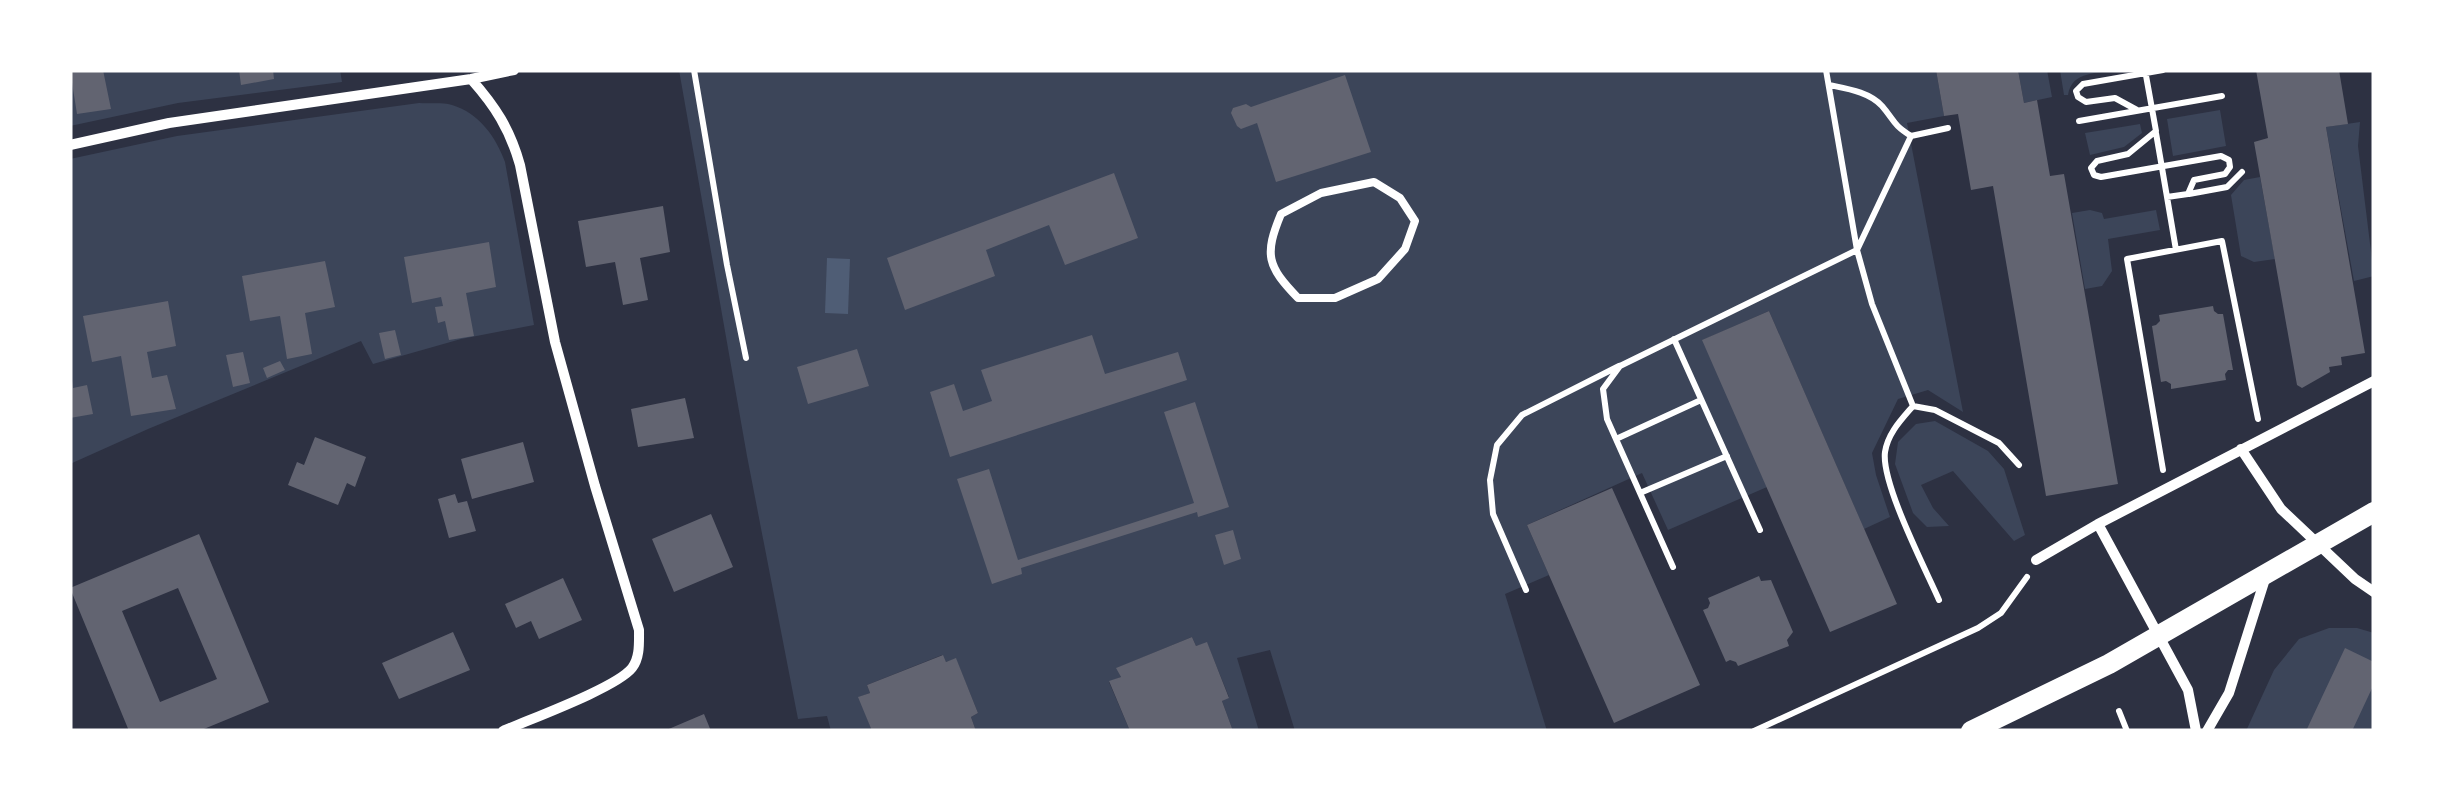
<svg xmlns="http://www.w3.org/2000/svg" width="2444" height="801" viewBox="0 0 2444 801" font-family="'Open Sans',sans-serif">
  <style>
    .green { fill: #3c4559 }
    .water { fill: #4f5d75 }
    .building { fill: #626471; fill-rule: evenodd }
    .lines { fill: none; stroke-linecap: round; stroke-linejoin: round }
    .path { stroke: #fff; stroke-width: 6 }
    .service { stroke: #fff; stroke-width: 8 }
    .minor { stroke: #fff; stroke-width: 10 }
    .secondary { stroke: #fff; stroke-width: 20 }
  </style>
  <rect width="100%" height="100%" fill="#2d3142"/>
  <path class="green" d="M70,70H340L342,82L178,103L70,126Z
    M679,70H1936L1944,116L1907,123L1963,412L1928,390L1898,399L1872,453L1876,475L1890,517L1864,529L1769,311L1703,340L1767,487L1668,530L1642,473L1527,525L1549,575L1505,594L1547,731H1295L1270,650L1237,658L1259,731H1233L1222,701L1229,697L1207,643L1196,646L1192,637L1117,668L1121,677L1109,682L1130,731H976L971,717L978,713L956,659L946,662L942,655L867,685L870,693L859,697L872,731H831L827,716L798,719L747,456Z
    M2018,70H2047L2052,97L2024,103Z
    M2060,70H2119C2098,74 2072,70 2068,95H2064Z
    M419,103C429,104 442,102 452,105C479,113 496,137 505,162L534,325L461,339L373,364L361,341L148,429L70,464V159L177,136Z
    M2220,110L2226,146L2173,156L2167,119Z
    M2360,122L2358,146L2374,276L2354,281L2326,127Z
    M2140,124L2142,133L2124,147L2090,155L2085,133Z
    M2260,177L2275,259L2254,262L2241,256L2231,195L2244,180Z
    M2090,210L2102,213L2104,219L2156,210L2160,230L2108,239L2112,271L2102,286L2085,289L2072,213Z
    M1935,421L1988,451L2004,469L2025,535L2014,541L1953,471L1921,485L1933,508L1949,526L1927,527L1913,513L1895,464L1898,442L1916,424Z
    M2329,628H2357L2374,633V731H2246L2274,670L2299,639Z"/>
  <path class="water" d="M827,258L850,259L848,314L825,313Z"/>
  <path class="building" d="M70,70H103L111,109L77,114Z
    M239,70H273L274,79L241,85Z
    M1936,70H2018L2024,103L2037,100L2050,176L2064,174L2118,484L2046,496L1993,186L1971,190L1958,114L1944,116Z
    M2256,70H2339L2348,124L2326,127L2365,353L2341,357L2342,365L2329,367L2330,372L2302,388L2297,385L2254,142L2268,138Z
    M1345,75L1371,152L1276,182L1257,123L1241,129L1237,126L1231,113L1233,108L1246,104L1251,107Z
    M1114,173L1138,238L1065,265L1049,225L986,250L995,276L905,310L887,258Z
    M663,206L670,252L640,258L648,300L623,305L615,262L586,267L578,221Z
    M489,242L496,287L466,293L474,336L449,340L445,321L438,323L435,307L443,306L441,297L412,303L404,257Z
    M325,261L335,307L305,313L312,354L287,359L280,316L250,321L242,276Z
    M168,301L176,346L147,352L152,378L167,375L176,409L131,416L121,356L92,362L83,316Z
    M2213,306L2214,311L2218,314H2223L2233,370H2228L2225,374L2226,380L2171,389V384L2166,381L2161,382L2152,326L2156,325L2160,321L2159,315Z
    M1769,311L1897,604L1830,632L1702,340Z
    M395,330L401,355L385,359L379,333Z
    M1092,335L1105,374L1178,352L1187,380L950,457L930,392L954,384L963,411L992,401L981,370Z
    M857,349L869,386L808,404L797,367Z
    M243,352L250,383L233,387L226,355Z
    M280,361L285,370L267,378L263,368Z
    M70,380H72L73,388L87,385L93,414L70,418Z
    M685,398L694,438L638,447L631,409Z
    M1195,402L1229,507L1198,517L1197,512L1021,568L1022,574L992,584L957,479L989,469L1018,560L1194,503L1164,412Z
    M315,437L366,457L355,487L347,483L338,505L288,485L297,462L304,465Z
    M523,442L534,482L472,499L461,459Z
    M1612,488L1700,685L1614,723L1527,525Z
    M455,494L458,503L467,501L476,531L449,538L438,499Z
    M711,514L733,567L674,592L652,539Z
    M1233,530L1241,559L1224,565L1215,535Z
    M199,534L269,702L199,731H129L70,588ZM178,588L217,679L160,702L122,611Z
    M1759,576L1761,581L1771,580L1793,632L1787,640L1789,646L1738,666L1736,662L1730,660L1726,662L1703,610L1708,608L1710,603L1708,598Z
    M563,578L582,620L539,639L531,621L516,628L505,604Z
    M453,632L470,670L399,699L382,663Z
    M1192,637L1196,646L1207,642L1229,698L1222,701L1233,731H1130L1109,681L1121,677L1116,668Z
    M2345,648L2374,662V684L2352,731H2306Z
    M943,655L946,662L956,658L978,713L971,717L976,731H872L858,697L870,693L867,685Z
    M704,714L711,731H664Z"/>
  <g class="lines">
    <path class="path" d="M694,70L727,265L746,358
      M1826,70L1857,250L1872,304L1913,406L1935,410L1999,443L2019,465
      M2145,70L2156,131L2128,154L2097,161L2091,168L2094,175L2101,177L2221,156L2229,160L2230,167L2225,174L2194,180L2188,194L2167,197L2176,250
      M1829,85C1848,89 1869,92 1882,106C1895,121 1892,124 1911,136
      M2137,110L2115,98L2086,102L2078,97L2076,91L2083,84L2163,70
      M2079,121L2222,96
      M2156,133L2167,197
      M2189,194L2227,187L2242,172
      M1674,339L1760,530
      M1913,406C1901,420 1888,433 1885,452C1881,483 1925,568 1939,600
      M1616,439L1701,400
      M2163,470L2127,259L2222,241L2258,419
      M1640,493L1727,456
      M1673,567L1607,419L1603,389L1620,366L1857,250L1911,136L1948,128
      M1526,590L1493,514L1490,480L1497,445L1522,415L1619,366
      M2119,711L2127,731
      M1754,731L1978,628L2001,613L2027,577"/>
    <path class="service" d="M1374,182L1400,198L1415,221L1405,249L1378,279L1335,298H1298C1267,266 1264,255 1281,214L1321,193Z"/>
    <path class="minor" d="M471,79C495,106 510,129 520,165L555,342L595,486L639,630C639,643 640,658 632,668C616,688 530,719 503,731
      M70,145L169,123L471,79L514,70
      M2241,449L2281,509L2355,579L2374,592
      M2098,524L2188,690L2196,731
      M2036,560L2098,524L2374,381
      M2207,731L2229,693L2265,579"/>
    <path class="secondary" d="M1971,731L2109,664L2374,512"/>
  </g>
  <rect width="2444" height="801" fill="none" stroke="#ffffff" stroke-width="145"/>
</svg>
